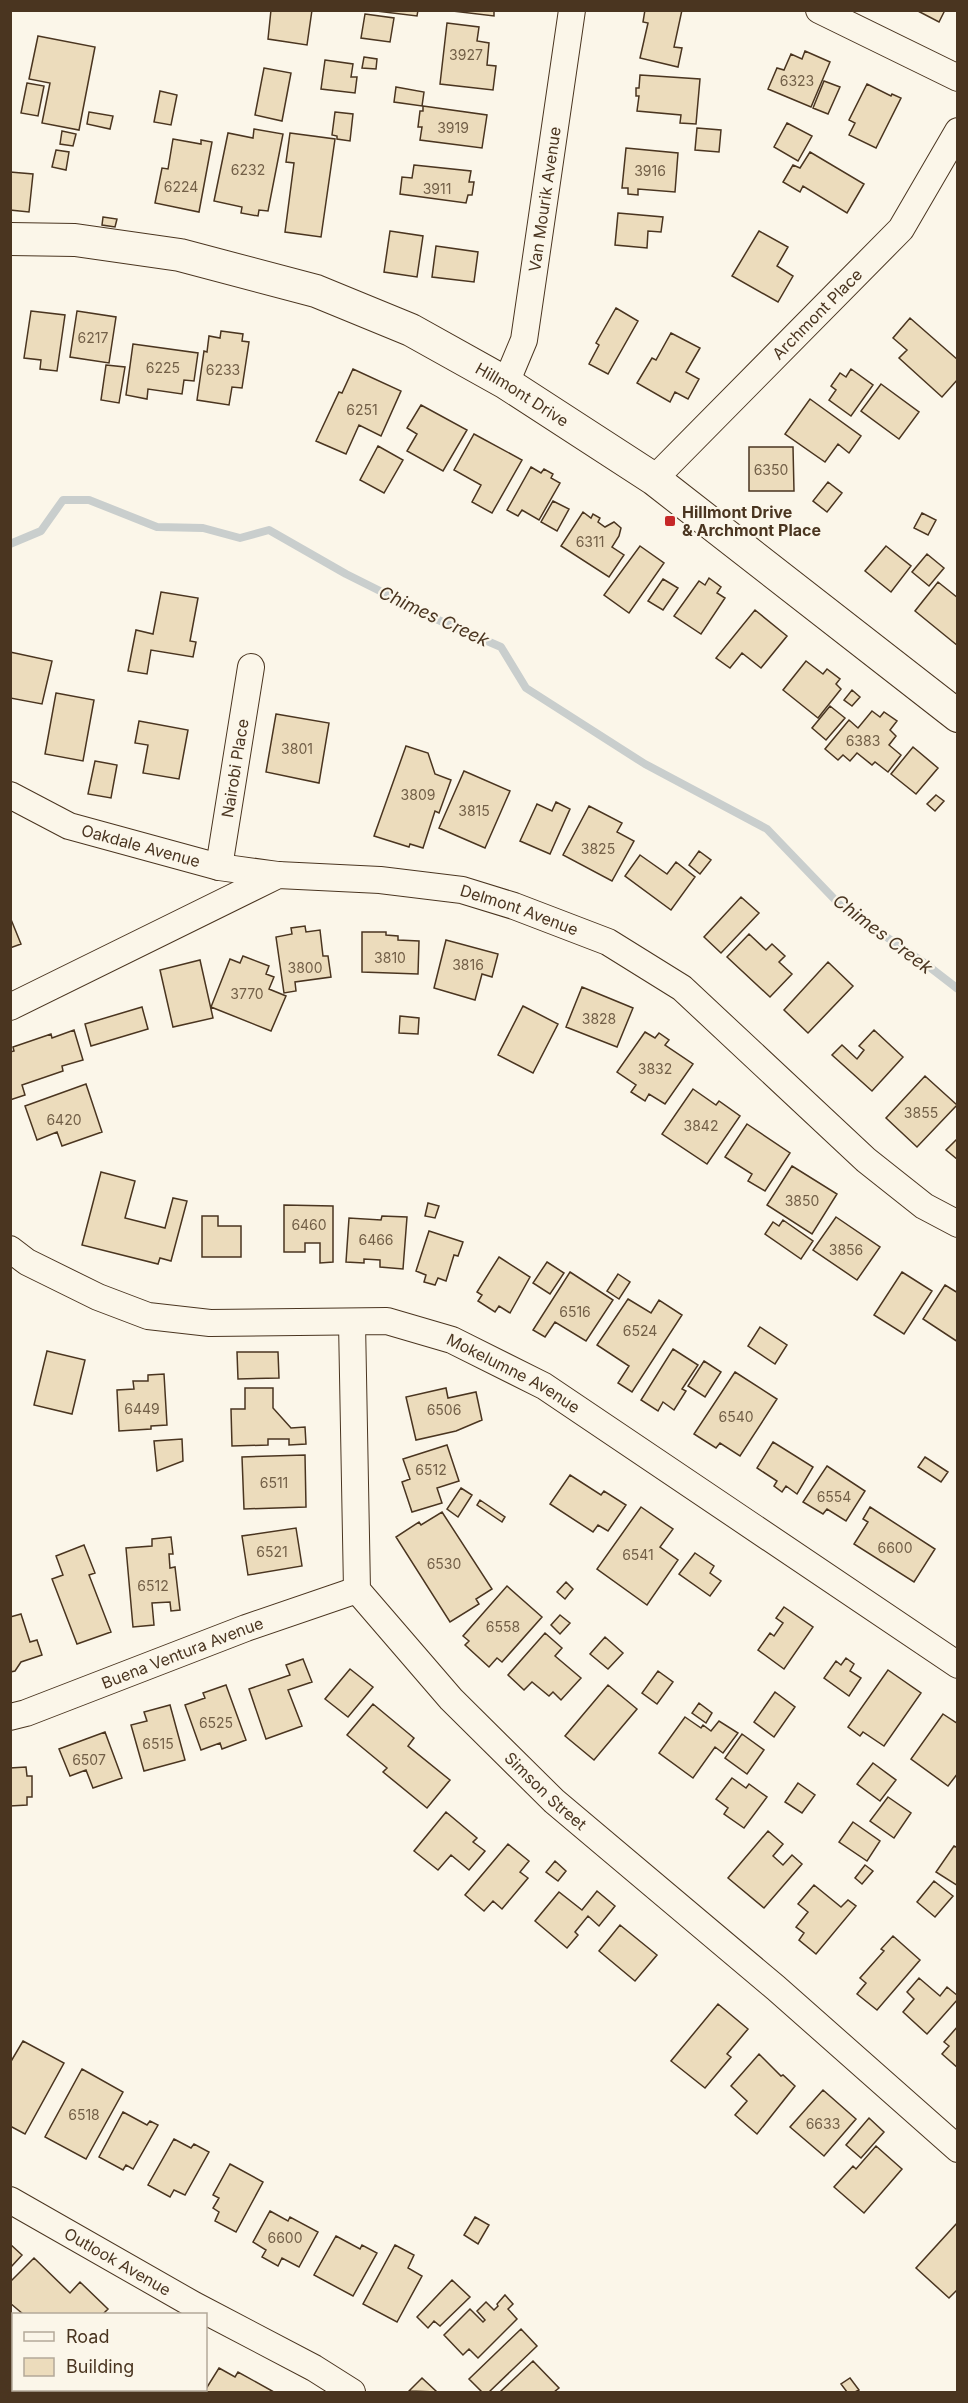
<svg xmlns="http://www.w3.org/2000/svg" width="968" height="2403" viewBox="0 0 968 2403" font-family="Inter,sans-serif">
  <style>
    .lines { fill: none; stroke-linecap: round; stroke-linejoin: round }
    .stream { stroke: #c9cecd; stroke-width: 8 }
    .building { fill: #ecdcbc; stroke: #4a3520; stroke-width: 1.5 }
    .minor-casing { stroke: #4a3520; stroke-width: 28 }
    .tertiary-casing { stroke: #4a3520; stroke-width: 34 }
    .minor { stroke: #fbf6e9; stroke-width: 26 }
    .tertiary { stroke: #fbf6e9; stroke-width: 32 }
    .poi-dot { fill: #c62828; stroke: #fbf6e9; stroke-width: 2 }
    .labels { text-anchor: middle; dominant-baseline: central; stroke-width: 4.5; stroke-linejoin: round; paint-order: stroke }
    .number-label { font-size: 14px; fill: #725f47 }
    .street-label { font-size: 16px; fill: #4a3520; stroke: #fbf6e9 }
    .poi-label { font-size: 16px; font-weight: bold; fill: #4a3520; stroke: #fbf6e9; text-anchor: start }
    .water-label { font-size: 18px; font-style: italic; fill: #4a3520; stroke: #fbf6e9 }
  </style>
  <rect width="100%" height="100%" fill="#fbf6e9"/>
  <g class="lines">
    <path class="stream" d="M10,544L41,531L63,500H89L157,527L203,528L240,538L269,530L346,574L436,619L501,647L526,688L645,764L767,829L841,906L923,962L958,989"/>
  </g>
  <path class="building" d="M271,10H312L307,45L268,39Z
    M368,10H418L417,16Z
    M444,10H494V16Z
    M645,10H682L674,47L682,48L678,67L640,58L648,23L643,22Z
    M916,10H945L939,22Z
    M365,14L394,18L390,42L361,38Z
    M447,23L479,27L477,41L489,43L487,65L496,66L493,90L440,84Z
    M38,36L95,47L79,130L42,123L50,83L29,79Z
    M805,51L830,62L811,107L768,89L777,68L784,70L791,54L802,59Z
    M364,57L377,59L376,69L362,68Z
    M325,60L353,64L351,77H357L355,93L321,89Z
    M264,68L291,73L282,121L255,115Z
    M640,75L700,79L696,124L680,123L681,115L637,111L639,96H636V88H639Z
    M824,81L840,87L828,114L813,108Z
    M27,83L44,86L38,116L21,113Z
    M867,84L891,96L892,94L901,98L876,148L849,135L855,123L849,120Z
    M396,87L424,92L422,106L394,102Z
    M160,91L177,95L171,125L154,122Z
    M423,106L487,115L482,148L420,140L422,127H418L420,111H423Z
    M89,112L113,116L110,129L87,124Z
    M335,112L353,114L350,141L337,139V136L332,135Z
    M787,123L812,136L798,161L774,147Z
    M697,128L721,130L719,152L695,150Z
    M254,129L283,134L268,211L259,210L258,216L241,213L242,207L214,201L228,133L253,138Z
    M62,131L76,134L73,146L60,144Z
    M290,133L335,139L321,237L285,232L294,163L286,162Z
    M173,139L201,144V140L212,142L199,212L155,203L162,168L168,169Z
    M626,148L678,153L675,192L638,189V195L628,194V188H622Z
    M56,150L69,152L66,170L52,167Z
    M810,152L864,184L847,213L803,186L800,192L783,182L793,165L800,168Z
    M414,165L471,171L469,182H474L472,195H468L466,203L400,194L402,177L412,178Z
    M10,172L33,174L29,212L10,210Z
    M618,213L663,217L661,232L648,231L647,248L615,245Z
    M103,217L117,219L115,227L102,225Z
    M390,231L423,236L417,277L384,272Z
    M759,231L788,247L777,266L793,276L778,302L732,276Z
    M436,246L478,252L474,282L432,277Z
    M616,308L638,321L608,374L589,364L599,345L596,343Z
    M31,311L65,315L57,371L40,369L41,360L24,358Z
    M77,311L116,317L109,363L70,357Z
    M910,318L958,360V379L942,397L899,358L907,350L893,338Z
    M221,331L243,334L242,341L249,342L242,388L232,387L229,405L197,400L204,351L207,352L209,336L220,338Z
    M671,333L700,348L686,372L699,379L688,399L675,392L670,402L637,383L652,358L656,360Z
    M133,344L198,353L194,381L184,380L182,394L148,389L147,399L126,395Z
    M106,365L125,367L119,403L101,400Z
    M353,369L401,391L381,436L359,425L346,454L316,441L339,392L342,393Z
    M851,369L873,385L851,416L829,400L836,390L831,386L840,373L846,377Z
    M881,384L919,412L899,439L861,411Z
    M810,399L861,436L849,453L838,444L825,462L785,434Z
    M421,405L467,430L443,471L407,451L417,434L407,428Z
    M474,434L522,460L492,513L472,502L481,485L454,470Z
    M378,446L403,460L384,493L360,480Z
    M749,447H793L794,491H749Z
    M531,467L541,473L544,469L553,474L551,478L560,483L539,520L522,510L518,516L507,510Z
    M828,482L842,493L827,512L813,501Z
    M553,501L569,509L557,531L541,522Z
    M583,512L591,518L593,514L600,518L598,522L605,527L614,522L621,528L619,536L612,547L624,555L609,577L561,546Z
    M922,513L936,520L928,535L914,528Z
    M640,546L664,563L629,613L604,595Z
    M886,546L911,566L891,592L865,571Z
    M927,554L944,568L929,586L912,572Z
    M709,578L721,587L717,593L725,598L701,634L674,616L699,581L705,585Z
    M663,579L678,588L663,610L648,601Z
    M938,582L958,598V646L915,611Z
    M161,592L198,598L190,641L196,642L193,657L151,650L147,674L128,671L136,630L153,634Z
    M755,610L787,636L761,668L742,653L730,668L716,658Z
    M10,652L52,661L42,704L10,698Z
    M806,661L823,674L827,669L840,679L836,684L841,689L818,718L783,690Z
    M852,690L860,697L852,706L844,700Z
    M56,693L94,700L83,761L45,754Z
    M830,706L845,718L826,740L812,728Z
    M872,711L880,717L884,712L897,721L890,730L896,736L889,745L901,755L888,772L875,762L872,765L857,753L850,761L843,755L838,760L825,749L849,720L858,728Z
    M276,714L329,723L319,783L266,772Z
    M139,721L188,730L179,779L143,773L148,745L135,743Z
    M406,746L428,753L435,774L451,780L439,813L435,811L423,848L410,844L409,847L374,836Z
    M913,747L938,768L916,794L891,774Z
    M95,761L117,765L111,798L88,794Z
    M464,771L510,791L485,848L439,828Z
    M936,795L944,801L935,811L927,804Z
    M556,802L570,809L550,854L520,841L537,804L552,811Z
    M589,806L622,823L617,832L634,841L612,881L563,855Z
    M699,851L711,860L700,874L689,865Z
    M640,855L667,874L676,862L695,877L671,910L625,876Z
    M741,897L759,913L721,953L704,937Z
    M10,917L21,944L10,948Z
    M305,926L306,932L320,930L323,956H328L331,977L295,982L296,991L284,993L276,937L292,934L291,928Z
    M362,932H386V935L398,936V940L419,941L418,974L362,972Z
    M749,934L766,950L772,944L785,956L779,962L792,974L770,997L727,957Z
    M446,940L498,954L492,977L482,974L475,1000L434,988Z
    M243,956L269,966L266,974L274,977L269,989L286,996L271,1031L211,1007L230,959L240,963Z
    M200,960L213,1018L173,1027L160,970Z
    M828,962L853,986L808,1033L784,1010Z
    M582,987L633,1008L617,1047L566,1027Z
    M523,1006L558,1024L533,1073L498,1055Z
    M142,1007L148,1029L91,1046L85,1024Z
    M400,1016L419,1018L418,1034L399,1033Z
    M74,1030L83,1060L62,1066L63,1071L22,1085L25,1095L10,1100V1052L14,1051L13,1047L51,1034L52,1038Z
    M874,1030L903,1057L872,1091L832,1055L842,1045L857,1059L864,1050L859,1046Z
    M645,1032L655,1038L659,1033L669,1040L665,1045L693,1064L665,1104L649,1094L645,1101L631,1092L636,1085L617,1072Z
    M925,1076L957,1105L917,1147L886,1118Z
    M86,1084L102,1132L62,1146L57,1132L37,1140L25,1106Z
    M693,1089L716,1105L719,1101L740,1116L707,1164L662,1134Z
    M747,1124L790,1153L765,1191L748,1181L752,1174L725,1157Z
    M958,1138V1160L946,1150Z
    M792,1166L837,1194L812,1234L767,1205Z
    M101,1172L135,1181L125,1218L165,1228L173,1198L187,1201L171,1261L160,1258L158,1264L82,1245Z
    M428,1203L439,1206L435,1218L425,1216Z
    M284,1205L333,1206V1262L320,1263V1243H305V1252H284Z
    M202,1216H218V1226H241V1257H202Z
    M382,1216L407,1217L403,1269L380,1267V1260L364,1259V1263L346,1262L349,1218L381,1220Z
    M836,1217L880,1247L857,1280L813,1250Z
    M783,1220L813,1241L801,1259L765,1234L773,1222L779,1226Z
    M429,1231L463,1242L458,1256L454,1255L446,1281L438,1278L435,1285L424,1282L426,1275L416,1271Z
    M499,1257L530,1277L510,1313L499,1306L495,1312L478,1301L482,1295L477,1292Z
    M547,1262L564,1273L550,1294L533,1283Z
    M570,1272L613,1300L586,1341L555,1322L545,1337L533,1330Z
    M902,1272L932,1291L904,1334L874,1315Z
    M618,1274L630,1282L619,1299L607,1291Z
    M945,1285L958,1293V1342L923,1319Z
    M628,1299L651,1313L659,1300L682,1315L632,1392L618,1383L629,1366L597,1345Z
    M760,1327L787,1345L775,1364L748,1346Z
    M673,1349L698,1365L682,1389L686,1391L674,1410L663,1402L658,1411L641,1400Z
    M47,1351L85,1360L72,1414L34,1405Z
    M237,1352H278L279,1378L238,1379Z
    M704,1361L721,1372L705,1397L688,1386Z
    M735,1372L777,1399L740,1456L720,1443L716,1448L694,1434Z
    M164,1374L167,1425L151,1426V1429L119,1431L117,1390L134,1389L133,1381H148V1375Z
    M245,1388H273V1408L291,1428L305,1427L306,1444L289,1445V1439H268V1445L232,1446L231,1409H245Z
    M446,1388L448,1398L476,1392L482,1420L456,1431L416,1440L406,1397Z
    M182,1439L183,1461L157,1471L154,1441Z
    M773,1442L813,1467L797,1494L786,1486L782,1492L774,1486L777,1481L757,1468Z
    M447,1445L459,1481L437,1488L442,1503L412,1512L402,1482L410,1479L403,1459Z
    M305,1455L306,1507L244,1509L242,1457Z
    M925,1457L948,1472L941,1482L918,1467Z
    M827,1466L865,1491L846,1521L827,1509L823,1514L803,1502Z
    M570,1475L601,1495L604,1491L626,1505L608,1531L598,1525L593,1532L550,1504Z
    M461,1488L472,1495L458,1517L447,1509Z
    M480,1500L505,1517L502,1522L477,1505Z
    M641,1507L673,1529L660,1547L678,1560L647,1605L597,1569Z
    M870,1507L935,1549L914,1582L854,1544L868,1522L863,1519Z
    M442,1512L492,1589L476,1599L479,1604L450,1622L396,1537L419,1522L421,1525Z
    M296,1528L302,1566L248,1575L242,1536Z
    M171,1537L173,1554H169L170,1568L175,1567L180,1610L171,1611L170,1602L152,1603L154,1625L133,1627L126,1548L152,1546V1539Z
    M84,1545L95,1573L89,1575L111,1632L77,1644L52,1579L63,1575L56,1556Z
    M695,1553L714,1566L710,1573L721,1581L710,1596L679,1574Z
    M566,1582L573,1589L565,1599L557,1592Z
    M507,1586L542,1617L502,1662L497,1658L489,1667L465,1645L469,1641L463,1636Z
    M784,1607L813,1627L784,1669L758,1650L770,1633L774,1636L783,1623L776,1618Z
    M21,1614L30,1642L37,1640L42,1655L21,1662L15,1671L10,1672V1617Z
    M560,1615L570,1623L560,1634L551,1625Z
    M545,1633L562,1648L555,1656L581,1678L561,1700L553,1692L549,1696L532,1682L524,1690L508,1675Z
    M605,1637L623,1653L608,1669L590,1654Z
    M846,1658L854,1664L850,1671L861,1678L849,1696L824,1678L836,1661L841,1665Z
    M303,1659L312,1682L288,1690L302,1726L266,1739L249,1689L290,1675L286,1665Z
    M350,1669L373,1687L348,1717L325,1699Z
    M888,1670L921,1693L884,1746L863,1732L860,1736L848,1727Z
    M658,1671L673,1682L657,1704L642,1693Z
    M226,1685L246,1740L222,1749L220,1743L201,1750L185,1705L205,1698L203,1693Z
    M608,1685L637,1709L594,1760L565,1736Z
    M775,1692L795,1707L774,1737L754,1722Z
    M699,1703L712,1713L706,1723L692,1713Z
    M373,1704L414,1738L408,1746L450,1780L427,1808L383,1772L387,1768L347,1735Z
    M170,1705L185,1760L144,1771L131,1725L147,1721L144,1712Z
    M943,1714L958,1724V1773L948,1786L911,1759Z
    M685,1717L701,1728L703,1725L711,1731L719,1721L738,1733L723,1753L715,1747L693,1778L659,1753Z
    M105,1732L122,1778L93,1788L86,1770L70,1776L59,1749Z
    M742,1734L764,1750L747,1774L725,1758Z
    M873,1763L896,1780L880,1801L857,1784Z
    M26,1767L27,1776H32V1797H27V1805L10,1806V1768Z
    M732,1778L746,1788L749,1784L767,1797L744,1828L724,1814L728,1808L716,1799Z
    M798,1783L815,1795L802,1813L785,1802Z
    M888,1797L911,1813L894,1838L870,1821Z
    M446,1812L477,1838L473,1842L485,1851L469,1870L451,1855L438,1870L414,1851Z
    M853,1822L880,1841L867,1861L839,1842Z
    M768,1831L783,1844L773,1856L783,1865L792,1855L802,1864L764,1908L728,1878Z
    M508,1844L529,1861L520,1872L528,1878L502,1909L493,1901L484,1911L465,1895Z
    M954,1846L958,1848V1886L936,1872Z
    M555,1861L566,1871L558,1881L546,1872Z
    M865,1865L873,1871L862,1884L855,1878Z
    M934,1881L953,1896L935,1917L917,1902Z
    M814,1885L841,1907L848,1900L856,1906L816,1954L799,1940L804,1933L796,1927L808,1912L798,1904Z
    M597,1891L615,1906L599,1926L588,1916L575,1932L578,1935L567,1948L535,1921L559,1892L582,1910Z
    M620,1925L657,1955L635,1981L599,1951Z
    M893,1936L920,1960L877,2010L857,1994L866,1983L860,1978L884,1951L881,1949Z
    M919,1978L940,1996L947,1987L958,1996V1999L927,2034L903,2012L914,1999L907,1992Z
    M718,2004L748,2029L727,2054L731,2057L705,2088L671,2061Z
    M958,2026V2068L942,2054L949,2046L944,2042Z
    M23,2041L64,2063L25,2134L10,2126V2063Z
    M759,2054L781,2076L783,2075L795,2086L757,2134L735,2115L747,2101L731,2086Z
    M82,2069L123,2092L86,2159L45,2137Z
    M823,2090L856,2119L824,2156L790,2127Z
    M123,2112L147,2125L150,2121L158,2125L133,2169L126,2165L123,2170L99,2157Z
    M869,2118L884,2132L861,2158L846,2145Z
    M174,2139L191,2148L194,2144L209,2152L185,2195L174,2190L170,2197L148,2185Z
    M876,2146L902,2169L864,2213L834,2187L853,2166L856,2169Z
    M230,2164L263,2182L236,2232L215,2221L219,2212L213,2208L219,2198L213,2195Z
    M270,2211L288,2221L290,2217L318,2232L299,2267L282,2258L278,2266L262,2257L266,2250L253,2242Z
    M475,2217L489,2225L478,2244L464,2235Z
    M958,2222V2289L949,2298L916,2268Z
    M336,2236L360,2249L362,2245L377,2253L353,2296L314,2275Z
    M10,2244L22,2255L10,2268Z
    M395,2245L414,2255L408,2268L422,2276L397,2322L363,2304Z
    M34,2258L70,2293L80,2282L108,2309L103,2314H23L10,2303V2282Z
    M452,2280L470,2297L440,2326L434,2321L428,2328L417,2317Z
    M505,2295L513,2304L508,2309L517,2319L478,2358L469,2349L463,2355L444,2335L470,2309L483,2322L485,2320L477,2311L486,2302L494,2310L498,2306L497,2304Z
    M521,2329L537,2346L489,2392H482L469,2379Z
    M10,2345L14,2348V2390H42L39,2392H10Z
    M533,2361L559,2388L554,2392H500Z
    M219,2368L235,2377L238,2372L274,2392H204Z
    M422,2378L437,2392L409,2391Z
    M850,2378L859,2390L855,2392H847L841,2384Z"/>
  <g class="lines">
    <g class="minor-casing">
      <g id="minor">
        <path d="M819,10L958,78"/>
        <path id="s1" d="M506,383L524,340L572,10"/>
        <path id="s2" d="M654,479L901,229L958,131"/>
        <path id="s3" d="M10,795L69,826L219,867L278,875"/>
        <path id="s4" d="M219,867L251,667"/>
        <path id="s5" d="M10,1007L278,875L380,880L462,890L514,906L608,942L682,988L866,1160L924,1206L958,1224"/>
        <path id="s6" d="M10,1249L27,1262L98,1297L148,1316L210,1323L387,1321L452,1340L544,1386L958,1665"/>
        <path id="s7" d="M352,1322L357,1590L451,1699L554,1801L776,1988L958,2149"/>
        <path id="s8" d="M10,1717L26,1713L246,1628L357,1590"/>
        <path id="s9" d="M10,2200L194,2305L314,2368L352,2392"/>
        <path d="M112,2392L114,2390"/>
      </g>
    </g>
    <g class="tertiary-casing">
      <g id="tertiary">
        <path id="s10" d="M10,239L75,240L180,255L316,291L411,330L506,383L654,479L958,716"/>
      </g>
    </g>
    <use href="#minor" class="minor"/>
    <use href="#tertiary" class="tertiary"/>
  </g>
  <rect class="poi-dot" x="664" y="515" width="12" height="12" rx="3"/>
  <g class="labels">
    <g class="number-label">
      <text x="466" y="54">3927</text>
      <text x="797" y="80">6323</text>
      <text x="453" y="127">3919</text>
      <text x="248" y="169">6232</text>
      <text x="650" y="170">3916</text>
      <text x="181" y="186">6224</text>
      <text x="437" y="188">3911</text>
      <text x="93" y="337">6217</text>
      <text x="163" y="367">6225</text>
      <text x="223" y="369">6233</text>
      <text x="362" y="409">6251</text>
      <text x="771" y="469">6350</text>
      <text x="590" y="541">6311</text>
      <text x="863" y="740">6383</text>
      <text x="297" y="748">3801</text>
      <text x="418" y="794">3809</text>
      <text x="474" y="810">3815</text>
      <text x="598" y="848">3825</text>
      <text x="390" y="957">3810</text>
      <text x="468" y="964">3816</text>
      <text x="305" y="967">3800</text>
      <text x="247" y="993">3770</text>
      <text x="599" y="1018">3828</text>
      <text x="655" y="1068">3832</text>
      <text x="921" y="1112">3855</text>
      <text x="64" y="1119">6420</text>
      <text x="701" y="1125">3842</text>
      <text x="802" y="1200">3850</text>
      <text x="309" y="1224">6460</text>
      <text x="376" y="1239">6466</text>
      <text x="846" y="1249">3856</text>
      <text x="575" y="1311">6516</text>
      <text x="640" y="1330">6524</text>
      <text x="142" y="1408">6449</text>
      <text x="444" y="1409">6506</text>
      <text x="736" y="1416">6540</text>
      <text x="431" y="1469">6512</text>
      <text x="274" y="1482">6511</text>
      <text x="834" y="1496">6554</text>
      <text x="895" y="1547">6600</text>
      <text x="272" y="1551">6521</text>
      <text x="638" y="1554">6541</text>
      <text x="444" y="1563">6530</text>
      <text x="153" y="1585">6512</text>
      <text x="503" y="1626">6558</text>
      <text x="216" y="1722">6525</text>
      <text x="158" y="1743">6515</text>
      <text x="89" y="1759">6507</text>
      <text x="84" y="2114">6518</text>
      <text x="823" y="2123">6633</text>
      <text x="285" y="2237">6600</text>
    </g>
    <g class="street-label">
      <text stroke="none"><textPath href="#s1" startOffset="189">Van Mourik Avenue</textPath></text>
      <text stroke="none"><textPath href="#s2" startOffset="232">Archmont Place</textPath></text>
      <text stroke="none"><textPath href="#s10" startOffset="543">Hillmont Drive</textPath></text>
      <text stroke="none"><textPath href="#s4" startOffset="100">Nairobi Place</textPath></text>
      <text stroke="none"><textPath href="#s3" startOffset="141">Oakdale Avenue</textPath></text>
      <text stroke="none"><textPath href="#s5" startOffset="544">Delmont Avenue</textPath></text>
      <text stroke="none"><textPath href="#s6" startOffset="531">Mokelumne Avenue</textPath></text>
      <text stroke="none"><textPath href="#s8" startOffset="184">Buena Ventura Avenue</textPath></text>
      <text stroke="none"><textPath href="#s7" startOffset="544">Simson Street</textPath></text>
      <text stroke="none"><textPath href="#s9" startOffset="124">Outlook Avenue</textPath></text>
    </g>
    <g class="poi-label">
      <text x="682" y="512">Hillmont Drive<tspan x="682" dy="18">&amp; Archmont Place</tspan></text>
    </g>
    <g class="water-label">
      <text transform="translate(434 616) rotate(25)">Chimes Creek</text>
      <text transform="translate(883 934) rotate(37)">Chimes Creek</text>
    </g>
  </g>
  <rect width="968" height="2403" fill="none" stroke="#4a3520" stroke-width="24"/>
  <rect x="12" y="2313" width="195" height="78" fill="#fbf6e9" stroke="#b4a999" stroke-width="1.5"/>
  <rect x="24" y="2332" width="30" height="9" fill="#fbf6e9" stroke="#b4a999" stroke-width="1.5"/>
  <text x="66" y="2343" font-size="18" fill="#4a3520">Road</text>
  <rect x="24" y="2358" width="30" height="18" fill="#ecdcbc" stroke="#b4a999" stroke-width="1.5"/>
  <text x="66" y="2373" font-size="18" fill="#4a3520">Building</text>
</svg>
